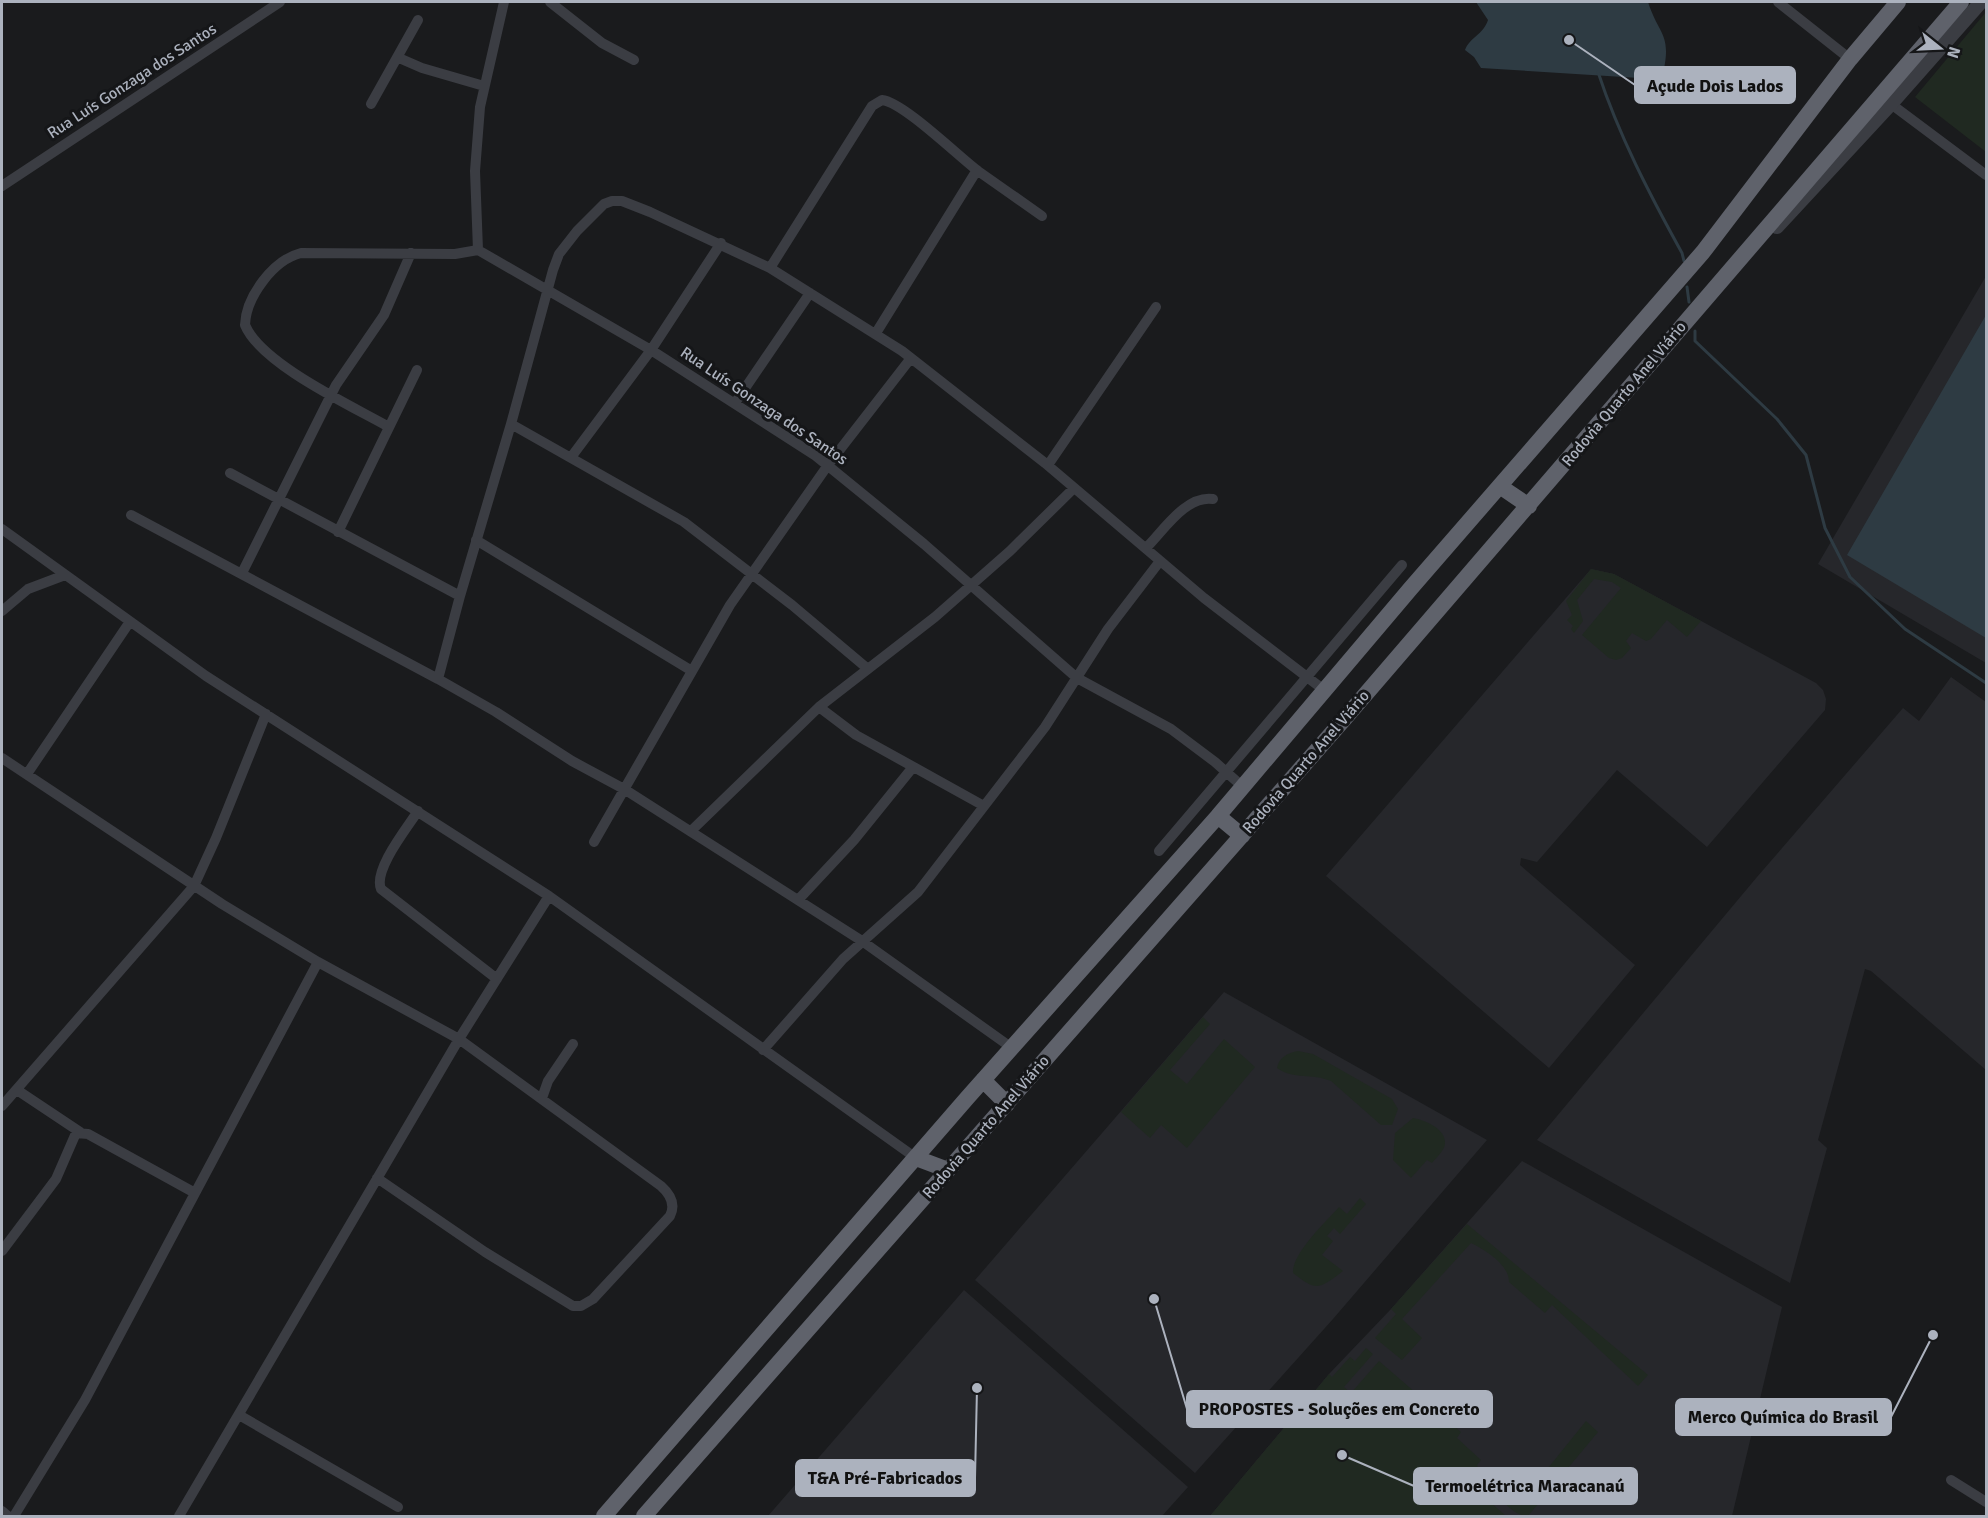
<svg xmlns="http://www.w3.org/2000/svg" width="1988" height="1518" viewBox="0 0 1988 1518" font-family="Signika,sans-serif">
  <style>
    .built { fill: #26272b }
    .green { fill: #202921 }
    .water { fill: #2e3b43 }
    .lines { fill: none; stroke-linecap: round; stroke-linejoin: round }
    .stream { stroke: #2e3b43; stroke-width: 3 }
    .minor { stroke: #3b3d43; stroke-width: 10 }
    .tertiary { stroke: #3b3d43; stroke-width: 14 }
    .trunk { stroke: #5f626b; stroke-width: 16 }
    .labels { text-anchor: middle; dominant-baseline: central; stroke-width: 6; stroke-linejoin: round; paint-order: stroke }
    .street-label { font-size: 16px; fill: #acb2be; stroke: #151618 }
    .leader { fill: none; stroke: #acb2be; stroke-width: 2 }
    .callout-dot { fill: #acb2be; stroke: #151618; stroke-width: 2 }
    .callout { fill: #acb2be; stroke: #acb2be; stroke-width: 2 }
    .callout-label { font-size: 18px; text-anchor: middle; font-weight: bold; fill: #111 }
  </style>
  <rect width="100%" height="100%" fill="#1a1b1d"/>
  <path class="built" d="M1986,276V663L1818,564Z
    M1591,569L1614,574L1816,683L1823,690L1826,699L1825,710L1707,847L1617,770L1537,862L1521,858L1520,865L1635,965L1549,1068L1326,876Z
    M1951,677L1986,702V1070L1871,971L1865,969L1818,1140L1827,1148L1790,1283L1537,1140L1757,877L1903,708L1919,721Z
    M1224,992L1487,1140L1333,1319L1195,1473L975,1280Z
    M1522,1161L1782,1307L1732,1516H1210L1329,1374L1391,1309Z
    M964,1290L1188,1487L1162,1516H768Z"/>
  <path class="green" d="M1986,12V152L1915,97Z
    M1591,569L1614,574L1701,621L1687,637L1667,620L1651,639L1646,641L1632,633L1626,641L1631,648L1622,658L1616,660L1609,658L1582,635L1621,588L1612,582L1594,579L1577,600L1583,621L1574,633L1571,629L1573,626L1567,620L1572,615L1566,601Z
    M1203,1017L1210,1024L1170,1070L1187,1084L1224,1039L1255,1067L1187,1148L1161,1125L1150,1138L1121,1112Z
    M1298,1051L1313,1054L1392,1099L1398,1109L1392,1125H1381L1331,1081C1312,1073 1294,1080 1277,1068C1279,1057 1288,1053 1298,1051Z
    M1413,1118C1425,1120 1446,1129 1445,1143C1445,1150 1436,1158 1432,1163L1427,1160L1411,1178L1393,1160L1395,1133Z
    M1360,1198L1366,1204L1340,1234L1334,1228L1327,1236L1333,1241L1322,1255L1343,1271C1319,1289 1317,1292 1293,1273C1292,1253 1326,1222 1339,1207L1347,1214Z
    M1467,1224L1648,1375L1638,1386L1552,1305L1545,1313L1509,1282C1509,1264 1485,1250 1471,1243L1402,1319L1422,1338L1402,1360L1375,1338L1396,1314L1391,1309Z
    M1366,1348L1373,1354L1344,1387L1351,1393L1379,1361L1461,1432L1457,1438L1481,1460L1477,1465L1489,1501L1506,1516H1210L1329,1374L1332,1377L1350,1357L1355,1361Z
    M1586,1421L1598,1432L1528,1516C1512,1517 1489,1489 1492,1473L1523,1499Z"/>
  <path class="water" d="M1476,2H1648C1659,36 1672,33 1663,74L1655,79L1481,68L1474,57L1465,50C1470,37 1483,35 1488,20Z
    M1986,315V638L1847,555Z"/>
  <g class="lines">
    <path class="stream" d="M1598,72C1619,136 1650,195 1682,253L1684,261
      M1687,287L1689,302
      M1695,331V341L1777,419L1806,455L1825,528L1850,577L1905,629L1986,683"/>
    <path class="minor" d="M504,2L480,107L475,171L478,250L651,350L816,456L924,544L1077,678L1171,729L1215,762L1243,787
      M550,2L602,43L634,60
      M1778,2L1850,59
      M399,58L422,68L484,86
      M371,104L418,20
      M1891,104L1986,175
      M2,186L280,2
      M770,268L872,106L882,100C903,102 958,156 978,171C999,186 1021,201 1042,216
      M876,333L977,170
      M735,403L810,293
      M511,424L684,522L792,605L868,669
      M389,427C352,406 261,364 245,325C246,297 273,260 301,253L455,254L478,250
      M572,456L651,350L721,243
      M1048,465L1156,307
      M230,473L460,596
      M131,515L438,679L496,712L572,761L624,789L862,941L1012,1048
      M2,529L206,676L549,896L916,1158
      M338,532L417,370
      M476,540L692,671
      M1146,548C1164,530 1186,495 1213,499
      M242,573L336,385L384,315L411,253
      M2,611L28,589L65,575
      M438,679L460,596L511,424L553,270L559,254L577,231L604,204L612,201H622L650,212L770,268L902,351L1045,463L1204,598L1324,690
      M819,707L856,735L984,806
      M2,758L222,904L318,962L459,1039L661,1186C670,1194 676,1204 670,1216L593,1299L581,1306H573L485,1252L377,1178
      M27,774L129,623
      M418,811C407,828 373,870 381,889L497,979
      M691,831L819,707L935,617L1010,551L1074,488
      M594,842L730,605L828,465L911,358
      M1159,851L1402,565
      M798,900L854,840L913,767
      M763,1050L843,959L918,892L1045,727L1108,629L1160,561
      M17,1090L80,1132
      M542,1098L548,1081L573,1044
      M2,1106L194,886L216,838L266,714
      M2,1251L56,1179L76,1133L88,1134L195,1193
      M239,1415L398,1507
      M1951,1480L1986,1502
      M2,1511L8,1516
      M14,1516L85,1400L318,962
      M179,1516L459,1039L549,896"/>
    <path class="tertiary" d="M1777,227L1891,104L1981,2"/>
    <path class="trunk" d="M1501,487L1529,506
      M1218,816L1242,836
      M983,1080L1007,1104
      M916,1158L948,1170
      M604,1516L968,1097L1218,816L1411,588L1703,252L1850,59L1898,2
      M644,1516L1346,717L1961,2"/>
  </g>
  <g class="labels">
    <g class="street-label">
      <text transform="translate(132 81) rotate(-33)">Rua Luís Gonzaga dos Santos</text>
      <text transform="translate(1624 394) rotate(-50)">Rodovia Quarto Anel Viário</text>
      <text transform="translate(764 406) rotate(34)">Rua Luís Gonzaga dos Santos</text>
      <text transform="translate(1306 762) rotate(-49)">Rodovia Quarto Anel Viário</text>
      <text transform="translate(986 1127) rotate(-49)">Rodovia Quarto Anel Viário</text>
    </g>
  </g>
  <path class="leader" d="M1569 40L1635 85M1154 1299L1187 1409M1933 1335L1891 1417M977 1388L975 1478M1342 1455L1414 1486"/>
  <g class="callout-dot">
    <circle cx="1569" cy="40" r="6"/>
    <circle cx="1154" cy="1299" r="6"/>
    <circle cx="1933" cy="1335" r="6"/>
    <circle cx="977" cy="1388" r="6"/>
    <circle cx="1342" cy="1455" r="6"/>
  </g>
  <g class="callout">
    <rect x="1635" y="67" width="160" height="36" rx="6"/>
    <rect x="1187" y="1391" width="305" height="36" rx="6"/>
    <rect x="1676" y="1399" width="215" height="36" rx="6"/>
    <rect x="796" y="1460" width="179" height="36" rx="6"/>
    <rect x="1414" y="1468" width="223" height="36" rx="6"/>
  </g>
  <g class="callout-label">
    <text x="1715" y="92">Açude Dois Lados</text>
    <text x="1339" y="1415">PROPOSTES - Soluções em Concreto</text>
    <text x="1783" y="1423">Merco Química do Brasil</text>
    <text x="885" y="1484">T&amp;A Pré-Fabricados</text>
    <text x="1525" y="1492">Termoelétrica Maracanaú</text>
  </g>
  <rect width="1988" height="1518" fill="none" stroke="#acb2be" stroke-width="6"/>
  <g transform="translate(1940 48) rotate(108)" stroke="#151618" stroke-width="4.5" paint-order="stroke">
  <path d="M0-4.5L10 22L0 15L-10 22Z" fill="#acb2be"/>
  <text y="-9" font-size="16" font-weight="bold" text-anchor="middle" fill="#acb2be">N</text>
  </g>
</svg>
